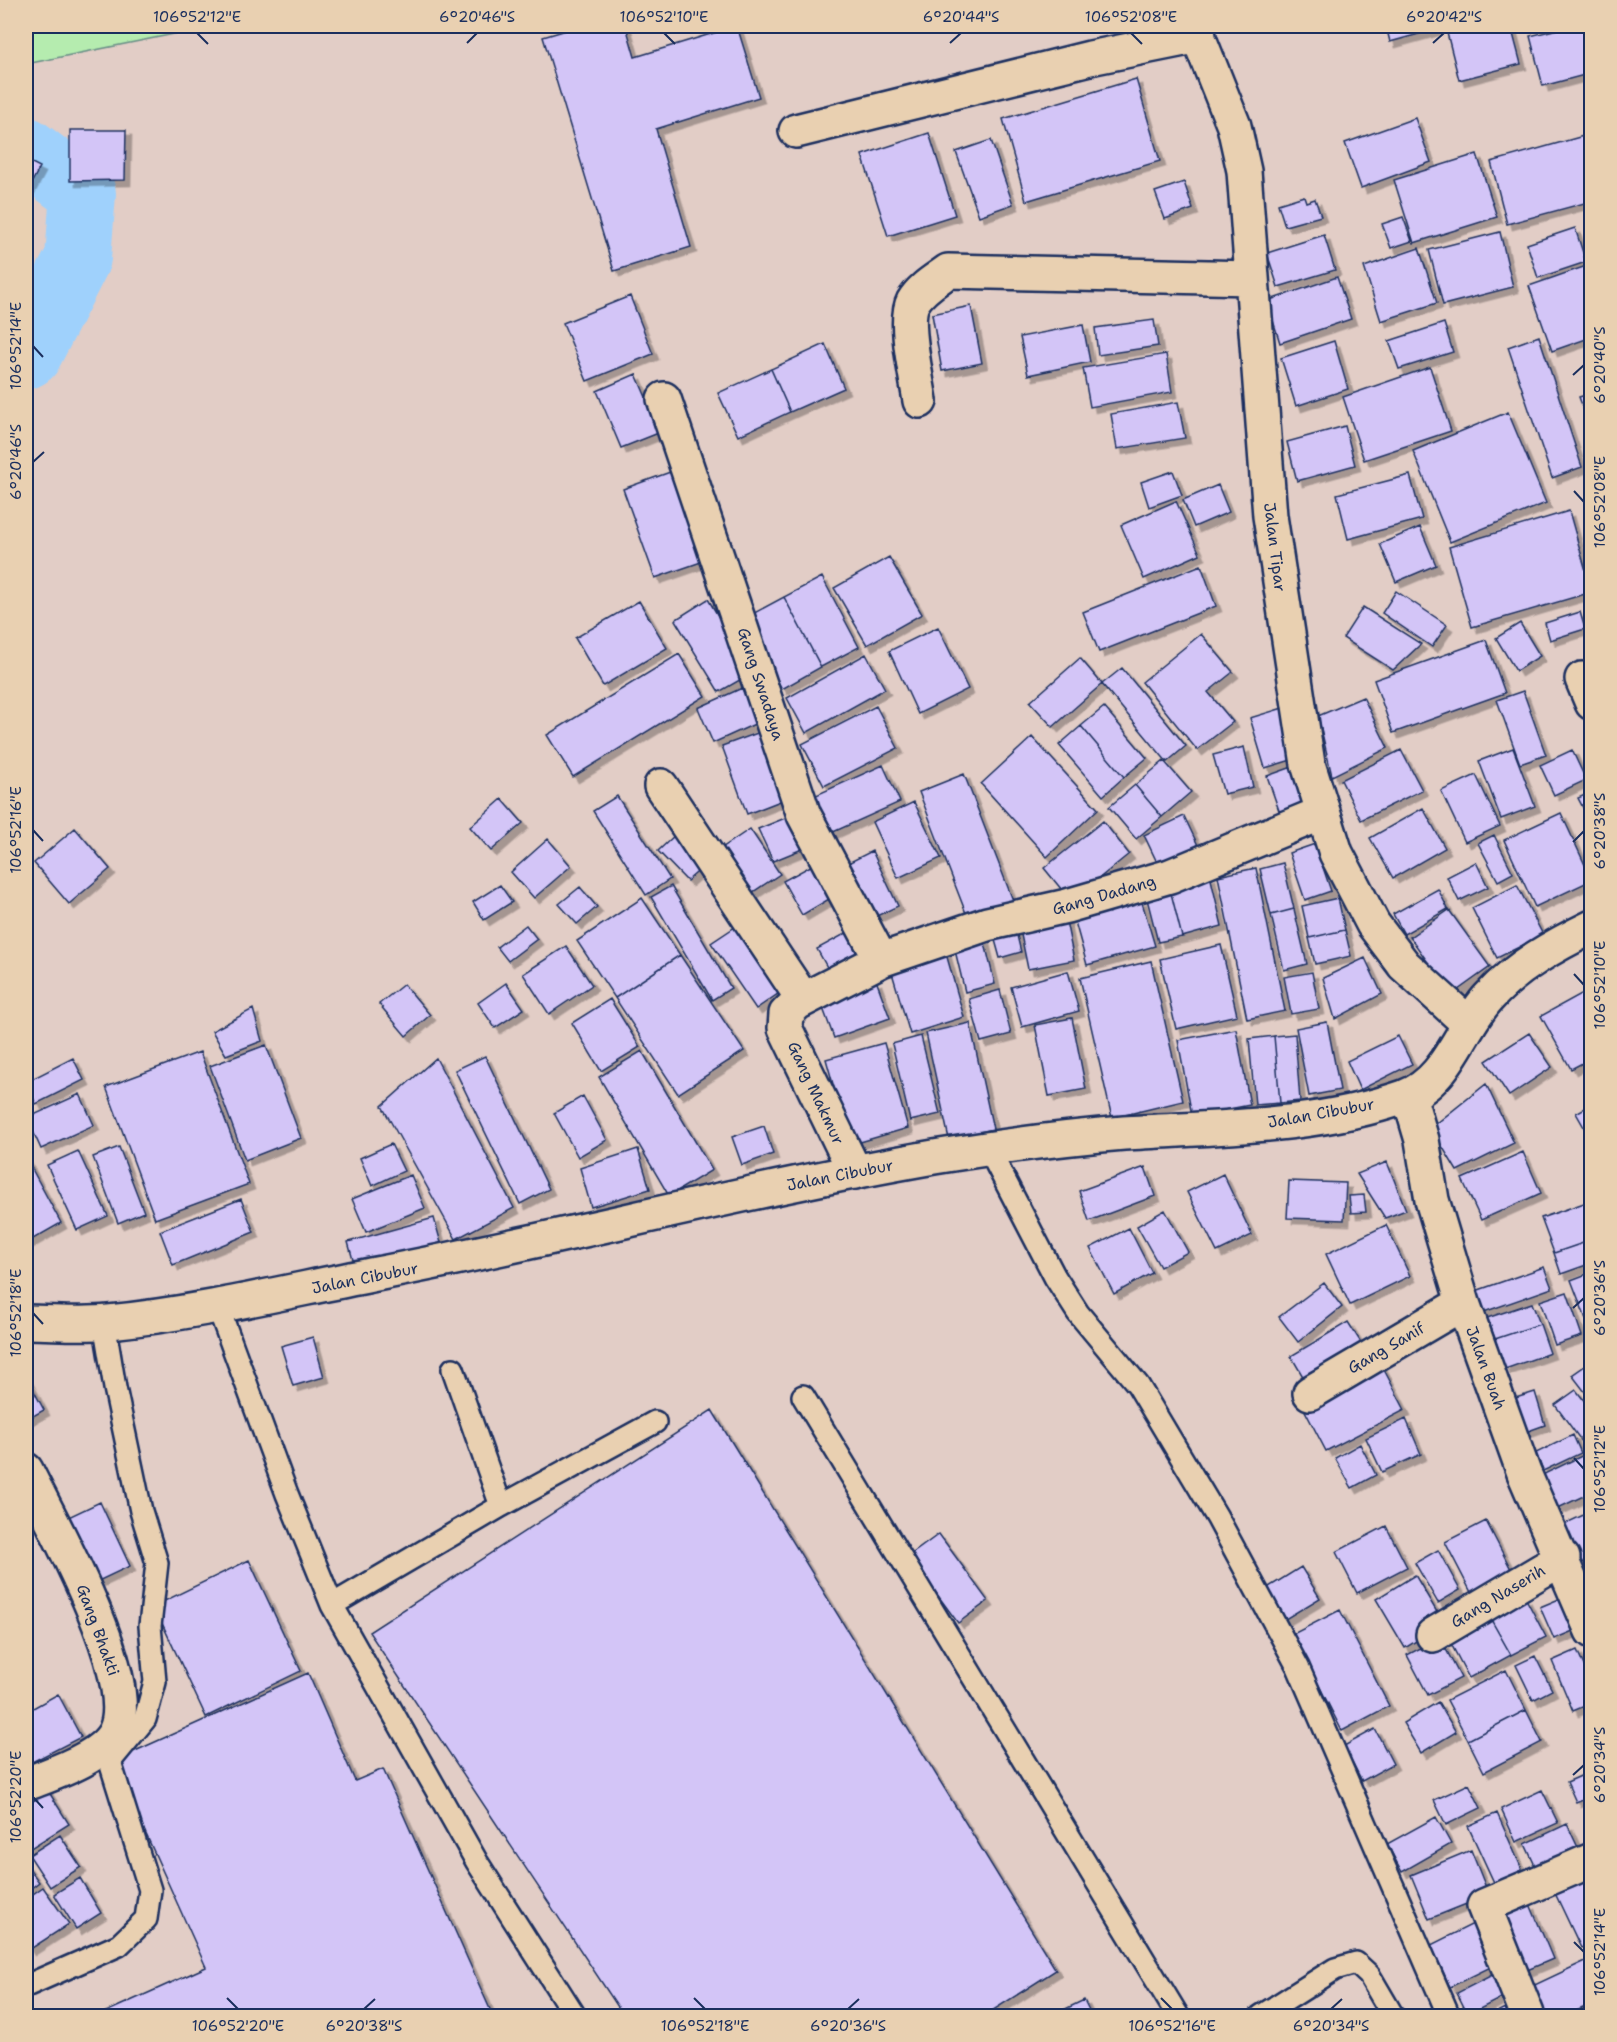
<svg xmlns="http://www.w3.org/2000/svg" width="1617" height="2042" viewBox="0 0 1617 2042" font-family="'Shantell Sans',sans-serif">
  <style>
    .green { fill: #b5ecaf; stroke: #688e86; stroke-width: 1.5 }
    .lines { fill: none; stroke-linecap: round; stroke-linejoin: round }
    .river { stroke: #9fd1fc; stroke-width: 66 }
    .building { fill: #d3c5f7; stroke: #1b2f5e; stroke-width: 1.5; filter: url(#shadow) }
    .service-casing { stroke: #1b2f5e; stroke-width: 26 }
    .minor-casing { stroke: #1b2f5e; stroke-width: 38 }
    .tertiary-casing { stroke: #1b2f5e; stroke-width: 38 }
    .service { stroke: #e9d0b1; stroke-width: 21 }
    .minor { stroke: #e9d0b1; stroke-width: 33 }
    .tertiary { stroke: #e9d0b1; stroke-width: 33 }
    .ticks { fill: none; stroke: #1b2f5e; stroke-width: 2 }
    .labels { text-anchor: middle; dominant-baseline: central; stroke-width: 5; stroke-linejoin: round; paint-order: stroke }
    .street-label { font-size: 16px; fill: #1b2f5e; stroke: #e9d0b1 }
    .neatline { fill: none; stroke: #1b2f5e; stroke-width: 2 }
    .ticks-label { font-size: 15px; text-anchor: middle; fill: #1b2f5e }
  </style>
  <defs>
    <filter id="shadow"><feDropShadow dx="5.5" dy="5.5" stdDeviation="0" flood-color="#0004"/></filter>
  </defs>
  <rect width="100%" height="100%" fill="#e2cdc6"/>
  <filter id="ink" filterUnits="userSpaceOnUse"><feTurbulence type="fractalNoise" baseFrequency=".0167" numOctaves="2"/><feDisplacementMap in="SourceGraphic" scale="12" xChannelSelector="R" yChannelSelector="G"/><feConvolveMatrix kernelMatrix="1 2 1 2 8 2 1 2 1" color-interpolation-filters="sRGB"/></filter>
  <g filter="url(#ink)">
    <path class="green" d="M26,26H192L179,33L26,64Z"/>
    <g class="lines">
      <path class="river" d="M26,150L83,193L78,258L29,354L26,356"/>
    </g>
    <path class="building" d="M580,26H626L635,57L737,26L759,97L656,129L691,247L614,271L543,37Z
      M1386,26H1436L1437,29L1390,42Z
      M1458,26H1511L1521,64L1459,80L1446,29Z
      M1570,26H1583L1592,56V73L1543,86L1530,36Z
      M1136,79L1160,161L1026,201L1003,119Z
      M1415,118L1431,162L1361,188L1345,143Z
      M70,130H126L125,180L70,181Z
      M929,133L955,215L888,236L862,155Z
      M1587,135L1592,154V201L1507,224L1491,162Z
      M991,140L1013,204L979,216L956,152Z
      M1477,154L1497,217L1414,243L1394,180Z
      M26,160L40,167L26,193Z
      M1184,182L1193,209L1165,219L1155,192Z
      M1304,196L1306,202L1315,199L1321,216L1285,226L1278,204Z
      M1403,217L1412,241L1391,248L1382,224Z
      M1575,228L1586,262L1538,278L1527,244Z
      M1500,232L1513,287L1443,305L1429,250Z
      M1324,235L1335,270L1278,287L1267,253Z
      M1419,248L1437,303L1381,321L1364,267Z
      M1592,264V337L1552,351L1529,286Z
      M1337,277L1351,319L1280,343L1267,301Z
      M630,296L653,354L587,381L563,323Z
      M971,306L982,363L942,371L932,314Z
      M1154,320L1158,346L1098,355L1095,328Z
      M1444,323L1453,352L1399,369L1389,341Z
      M1083,325L1090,362L1028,375L1020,337Z
      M1539,336L1582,467L1552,478L1508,347Z
      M1334,341L1348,389L1296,406L1281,358Z
      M825,344L844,388L790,412L771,369Z
      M1166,354L1172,392L1090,407L1083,368Z
      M1430,367L1451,431L1364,460L1343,397Z
      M771,369L790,412L738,436L718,393Z
      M636,374L661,432L621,448L597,391Z
      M1592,393V443L1585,425L1589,424L1579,397Z
      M1178,402L1185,438L1117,449L1111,414Z
      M1508,412L1546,503L1450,542L1413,451Z
      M1345,426L1355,465L1297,481L1287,442Z
      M673,471L704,561L655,578L623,489Z
      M1173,471L1182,495L1149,507L1141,482Z
      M1410,475L1422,519L1348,539L1337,494Z
      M1218,485L1229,512L1194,527L1183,500Z
      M1176,501L1200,554L1144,579L1121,525Z
      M1569,511L1592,592L1472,627L1449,547Z
      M1420,527L1436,565L1396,582L1380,544Z
      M889,557L922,614L867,645L834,588Z
      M1201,565L1216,606L1099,652L1083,612Z
      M822,577L859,647L821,667L784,597Z
      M1396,591L1447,625L1432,647L1382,613Z
      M784,597L821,667L782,689L745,618Z
      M708,599L752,673L719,692L675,620Z
      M639,601L667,648L603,686L575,638Z
      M1363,607L1421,644L1393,670L1343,638Z
      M1580,612L1585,629L1550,640L1545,623Z
      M1520,623L1540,656L1516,671L1496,638Z
      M938,627L968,689L918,714L889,651Z
      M1201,634L1233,672L1208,692L1233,722L1197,750L1142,682Z
      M1486,640L1505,693L1393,733L1374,680Z
      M679,654L705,696L573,777L547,735Z
      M866,654L885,689L806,733L787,698Z
      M1080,658L1102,684L1053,727L1030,702Z
      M1122,668L1186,746L1167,762L1102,684Z
      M742,688L757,723L713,743L698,708Z
      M1523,691L1546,755L1520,764L1497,700Z
      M1363,697L1388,748L1332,776L1318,716Z
      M876,706L898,748L824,786L802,744Z
      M1104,707L1147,758L1124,777L1081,726Z
      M1283,708L1298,758L1265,768L1250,718Z
      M1081,726L1124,777L1103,796L1059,745Z
      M763,731L788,798L747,814L722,746Z
      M1032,737L1098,809L1047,857L981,784Z
      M1244,747L1253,787L1224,794L1213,755Z
      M1513,748L1535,806L1501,819L1479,761Z
      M1401,750L1422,790L1361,820L1341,780Z
      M1572,750L1586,780L1554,795L1540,765Z
      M1164,761L1191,792L1162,817L1135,785Z
      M883,765L900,802L831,833L814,796Z
      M1298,765L1316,814L1284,825L1267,776Z
      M964,774L1014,903L969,921L919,792Z
      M1476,775L1500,826L1465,842L1441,791Z
      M1135,785L1162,817L1136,839L1109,807Z
      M1592,792V825L1578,798Z
      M617,796L670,879L646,895L593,811Z
      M502,799L523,823L491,851L470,827Z
      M914,802L941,858L898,878L872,822Z
      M1423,808L1445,848L1393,878L1370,838Z
      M800,812L812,845L773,861L758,829Z
      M1561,813L1592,880L1535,907L1504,840Z
      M1184,816L1204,858L1164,877L1144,835Z
      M1103,821L1129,854L1071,901L1044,868Z
      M75,828L110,869L69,904L34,863Z
      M750,829L780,874L741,900L710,856Z
      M675,835L704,866L687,881L658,851Z
      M1494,835L1513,873L1498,881L1478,843Z
      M548,839L571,866L534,898L511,872Z
      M1315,844L1331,891L1305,900L1289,853Z
      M872,851L898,906L866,921L840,867Z
      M818,862L836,895L802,915L783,881Z
      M1476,862L1488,887L1459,901L1447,877Z
      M1283,863L1294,909L1271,915L1260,869Z
      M1256,868L1285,1011L1247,1019L1218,876Z
      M1210,875L1222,926L1182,937L1169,885Z
      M500,885L512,902L484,920L473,902Z
      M1169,885L1182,937L1158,942L1145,891Z
      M1517,885L1543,935L1497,958L1472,908Z
      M671,886L731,988L712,1000L651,897Z
      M580,887L597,907L577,924L559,904Z
      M1438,889L1448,909L1404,934L1393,914Z
      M642,898L680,955L615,998L577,941Z
      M1338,898L1345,930L1309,938L1302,906Z
      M1141,899L1155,946L1087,965L1074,918Z
      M1294,909L1307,964L1284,970L1271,915Z
      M1449,910L1490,967L1451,995L1410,937Z
      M1064,911L1074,960L1028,969L1018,920Z
      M1014,923L1021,952L1000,958L992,929Z
      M526,925L537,939L508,961L497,947Z
      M738,925L782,991L756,1009L711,943Z
      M854,929L870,958L833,978L817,949Z
      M1345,930L1351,956L1315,964L1309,938Z
      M983,935L995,984L965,992L953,942Z
      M1221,945L1237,1015L1176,1029L1160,959Z
      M566,946L592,985L549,1014L523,974Z
      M945,950L964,1017L910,1034L890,966Z
      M680,955L744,1051L678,1094L615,998Z
      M1365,958L1382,994L1335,1019L1323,978Z
      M1151,961L1183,1101L1112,1118L1080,978Z
      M1068,971L1079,1011L1022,1027L1011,987Z
      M1312,972L1319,1009L1291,1014L1284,977Z
      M876,980L890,1018L834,1038L820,1000Z
      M506,983L524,1009L495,1028L478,1003Z
      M404,984L430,1015L406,1036L379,1004Z
      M1592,988V1058L1571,1069L1541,1016Z
      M1000,990L1011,1034L981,1042L969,999Z
      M610,999L640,1047L601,1071L572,1023Z
      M253,1009L262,1041L226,1055L212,1031Z
      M1072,1018L1086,1089L1049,1096L1035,1025Z
      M1327,1022L1340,1090L1309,1096L1296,1028Z
      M970,1023L993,1129L949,1139L926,1033Z
      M1236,1029L1250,1105L1192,1116L1178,1040Z
      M1529,1033L1552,1067L1509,1096L1486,1061Z
      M1295,1034L1300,1101L1280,1103L1274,1036Z
      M921,1036L940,1114L910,1121L892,1044Z
      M1274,1036L1280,1103L1255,1105L1249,1039Z
      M1398,1036L1412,1064L1360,1090L1347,1061Z
      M884,1043L908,1128L850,1145L826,1059Z
      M266,1045L301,1138L245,1160L210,1066Z
      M642,1051L712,1170L669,1196L599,1077Z
      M200,1052L249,1184L155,1219L106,1087Z
      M485,1056L549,1189L520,1204L455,1070Z
      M73,1058L84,1080L36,1104L26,1082Z
      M436,1058L514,1208L456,1239L382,1106Z
      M1486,1084L1514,1143L1457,1171L1431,1128Z
      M80,1094L94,1125L41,1149L27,1118Z
      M583,1096L607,1140L578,1157L554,1113Z
      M1592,1104V1141L1576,1113Z
      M764,1126L773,1154L742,1165L732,1137Z
      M391,1144L404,1171L372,1186L360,1158Z
      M119,1147L144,1212L118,1223L93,1157Z
      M638,1149L650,1189L591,1207L580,1168Z
      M78,1151L108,1216L77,1230L47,1165Z
      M1523,1152L1541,1193L1481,1220L1462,1179Z
      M26,1158L61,1223L26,1243Z
      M1387,1162L1406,1210L1385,1218L1357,1174Z
      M1145,1167L1155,1196L1089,1221L1079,1191Z
      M1223,1174L1252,1235L1217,1252L1187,1192Z
      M411,1175L425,1208L366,1232L352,1199Z
      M1289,1181L1346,1183L1344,1220L1287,1218Z
      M1364,1195L1366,1212L1351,1213L1349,1196Z
      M241,1199L254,1232L173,1265L160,1231Z
      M1587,1202L1592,1215V1240L1554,1253L1541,1218Z
      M1165,1210L1188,1252L1160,1267L1137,1226Z
      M434,1218L441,1243L355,1267L348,1242Z
      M1386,1225L1410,1276L1350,1305L1326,1254Z
      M1129,1228L1152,1273L1114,1294L1090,1248Z
      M1592,1240V1263L1561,1274L1554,1253Z
      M1544,1267L1552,1288L1478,1314L1470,1293Z
      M1592,1272V1317L1586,1319L1571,1280Z
      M1324,1283L1342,1307L1298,1342L1279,1317Z
      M1567,1292L1582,1336L1555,1345L1540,1301Z
      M1532,1303L1540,1324L1495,1339L1487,1318Z
      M1348,1322L1367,1352L1309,1387L1291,1356Z
      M1540,1324L1550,1353L1505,1369L1495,1339Z
      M313,1337L324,1377L293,1386L281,1346Z
      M1592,1361V1401L1572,1375Z
      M1381,1364L1405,1410L1326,1451L1302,1405Z
      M26,1376L44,1410L26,1420Z
      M1576,1390L1592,1411V1447L1588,1450L1555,1405Z
      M1535,1392L1545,1425L1520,1434L1509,1400Z
      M712,1410L1056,1970L984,2016H624L369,1632Z
      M1406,1419L1421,1454L1382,1472L1366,1438Z
      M1573,1435L1581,1453L1543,1471L1536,1453Z
      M1360,1444L1376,1475L1352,1488L1335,1458Z
      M1592,1451V1492L1556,1509L1540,1476Z
      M100,1502L130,1566L92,1584L62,1520Z
      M1592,1511V1559L1580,1564L1562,1525Z
      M1486,1521L1515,1577L1474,1598L1445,1542Z
      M1386,1526L1407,1567L1357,1593L1336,1552Z
      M939,1534L988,1601L958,1623L909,1556Z
      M1438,1550L1460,1590L1438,1603L1415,1563Z
      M249,1560L301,1671L206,1717L154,1606Z
      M1592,1564V1595L1578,1570Z
      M1301,1567L1320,1598L1282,1621L1264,1590Z
      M1415,1575L1444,1624L1405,1648L1376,1599Z
      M1525,1597L1546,1637L1511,1655L1489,1616Z
      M1559,1599L1573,1631L1554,1639L1540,1607Z
      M1340,1610L1389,1706L1342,1731L1293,1634Z
      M1489,1616L1511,1655L1469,1678L1448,1638Z
      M1440,1638L1461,1678L1428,1695L1407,1655Z
      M1577,1650L1592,1684V1703L1573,1711L1552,1661Z
      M1535,1656L1552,1690L1533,1700L1516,1665Z
      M1506,1670L1526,1710L1468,1740L1447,1700Z
      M308,1673L355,1781L383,1769L493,2016H97L206,1967L113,1761Z
      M58,1694L81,1737L32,1762L26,1749V1712Z
      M1438,1702L1456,1732L1421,1753L1403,1723Z
      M1526,1710L1542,1742L1484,1772L1468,1740Z
      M1592,1721V1734L1586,1724Z
      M1375,1729L1393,1764L1362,1781L1344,1746Z
      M1592,1771V1795L1576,1802L1567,1782Z
      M42,1781L69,1824L26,1851V1791Z
      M1469,1784L1481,1808L1446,1825L1434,1800Z
      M1542,1790L1558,1823L1516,1842L1501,1809Z
      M1592,1807V1823L1585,1810Z
      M1497,1813L1525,1876L1497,1889L1468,1826Z
      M1436,1817L1451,1844L1402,1872L1387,1844Z
      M1567,1824L1581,1854L1539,1874L1525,1844Z
      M60,1835L81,1867L50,1887L29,1855Z
      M1471,1850L1489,1895L1429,1919L1411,1875Z
      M26,1864L39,1882L26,1892Z
      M1592,1877V1944L1581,1948L1553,1889Z
      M80,1878L101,1913L76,1929L54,1894Z
      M43,1887L69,1924L29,1950L26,1945V1899Z
      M1530,1904L1553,1959L1518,1974L1495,1919Z
      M1479,1921L1499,1963L1450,1987L1431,1945Z
      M1592,1958V2004L1565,2016H1539L1526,1989Z
      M1498,1972L1509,1994L1468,2015L1457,1993Z
      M1084,2000L1092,2016H1051Z
      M1511,2005L1517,2016H1489Z"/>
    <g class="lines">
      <g class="service-casing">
        <path id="service" d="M989,1150L1055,1277L1078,1313L1138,1385L1217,1517L1298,1667L1449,2016
          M218,1307L287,1494L332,1605L477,1862L575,2016
          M453,1369L501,1506
          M803,1396L1178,2016
          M332,1605L501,1506L655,1422
          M26,1986L119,1945L146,1919L150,1890L111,1765L112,1759L145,1719L155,1682L150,1626L157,1563L141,1511L115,1388L104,1322
          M1261,2016L1335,1969L1356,1963L1369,1975L1393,2016"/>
      </g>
      <g class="minor-casing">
        <path id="minor" d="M1194,26L1234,126L1244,171L1270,516L1308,764L1336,853L1373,924L1404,965L1469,1024
          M796,131L1090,58L1199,36
          M664,399L804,815L881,960
          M920,401C917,379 903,321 913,302C921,288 936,280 948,271L1252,278
          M1582,679L1592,703
          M661,786L803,999
          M1409,1096L1422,1140L1432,1200L1463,1303L1524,1473L1592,1631
          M855,1172L785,1028L786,1014L797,1003L881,960L987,924L1067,906L1170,876L1322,813
          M1310,1393L1463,1303
          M26,1470C51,1522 141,1679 115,1732C102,1758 51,1774 26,1784
          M1433,1635L1563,1558
          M1527,2014L1484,1906L1592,1860"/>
      </g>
      <g class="tertiary-casing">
        <path id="tertiary" d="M26,1322C53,1322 82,1325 109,1322C198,1313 284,1292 371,1275C560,1239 745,1190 934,1157C995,1147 1062,1138 1124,1133C1217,1127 1315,1128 1404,1097C1448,1082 1460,1028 1489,997C1517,966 1555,945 1592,927"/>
      </g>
      <use href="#service" class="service"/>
      <use href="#minor" class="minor"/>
      <use href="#tertiary" class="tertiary"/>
    </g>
  </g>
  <path class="ticks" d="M197,33L208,44M664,33L675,44M1131,33L1142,44M467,43L477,33M950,43L961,33M1433,43L1444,33M33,346L43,357M1573,375L1584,365M33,462L44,452M1574,491L1584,502M33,830L43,841M1573,842L1584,831M1574,974L1584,985M1573,1308L1584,1298M33,1313L43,1324M1574,1458L1584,1469M1573,1775L1584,1765M33,1797L43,1808M1574,1942L1584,1952M227,1998L238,2009M694,1998L705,2009M1161,1998L1172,2009M364,2009L375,1999M848,2009L859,1999M1331,2009L1342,1999"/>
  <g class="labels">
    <g class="street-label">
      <text transform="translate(1275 547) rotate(83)">Jalan Tipar</text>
      <text transform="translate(761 684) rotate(72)">Gang Swadaya</text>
      <text transform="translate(1104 895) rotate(-16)">Gang Dadang</text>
      <text transform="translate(816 1093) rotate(65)">Gang Makmur</text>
      <text transform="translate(1321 1113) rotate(-10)">Jalan Cibubur</text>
      <text transform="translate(840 1175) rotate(-11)">Jalan Cibubur</text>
      <text transform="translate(365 1278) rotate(-11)">Jalan Cibubur</text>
      <text transform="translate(1386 1348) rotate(-30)">Gang Sanif</text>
      <text transform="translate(1486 1368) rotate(70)">Jalan Buah</text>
      <text transform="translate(1498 1596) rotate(-31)">Gang Naserih</text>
      <text transform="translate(98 1630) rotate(70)">Gang Bhakti</text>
    </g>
  </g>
  <rect width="1617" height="2042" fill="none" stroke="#e9d0b1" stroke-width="66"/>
  <rect x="33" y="33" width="1551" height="1976" class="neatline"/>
  <g class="ticks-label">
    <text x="197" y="22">106°52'12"E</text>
    <text x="477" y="22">6°20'46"S</text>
    <text x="664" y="22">106°52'10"E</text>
    <text x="961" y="22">6°20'44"S</text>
    <text x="1131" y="22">106°52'08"E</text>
    <text x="1444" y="22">6°20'42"S</text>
    <text transform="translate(16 346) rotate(-90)" y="5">106°52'14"E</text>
    <text transform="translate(1600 365) rotate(-90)" y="5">6°20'40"S</text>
    <text transform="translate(16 462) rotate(-90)" y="5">6°20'46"S</text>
    <text transform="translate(1600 502) rotate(-90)" y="5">106°52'08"E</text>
    <text transform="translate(16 830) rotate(-90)" y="5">106°52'16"E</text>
    <text transform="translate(1600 831) rotate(-90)" y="5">6°20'38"S</text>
    <text transform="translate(1600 985) rotate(-90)" y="5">106°52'10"E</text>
    <text transform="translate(1600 1298) rotate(-90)" y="5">6°20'36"S</text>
    <text transform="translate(16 1313) rotate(-90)" y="5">106°52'18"E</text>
    <text transform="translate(1600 1469) rotate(-90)" y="5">106°52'12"E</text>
    <text transform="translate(1600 1765) rotate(-90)" y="5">6°20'34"S</text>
    <text transform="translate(16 1797) rotate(-90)" y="5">106°52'20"E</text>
    <text transform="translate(1600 1952) rotate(-90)" y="5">106°52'14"E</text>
    <text x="238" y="2031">106°52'20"E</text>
    <text x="364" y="2031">6°20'38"S</text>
    <text x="705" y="2031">106°52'18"E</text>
    <text x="848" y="2031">6°20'36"S</text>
    <text x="1172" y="2031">106°52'16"E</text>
    <text x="1331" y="2031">6°20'34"S</text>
  </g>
</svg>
